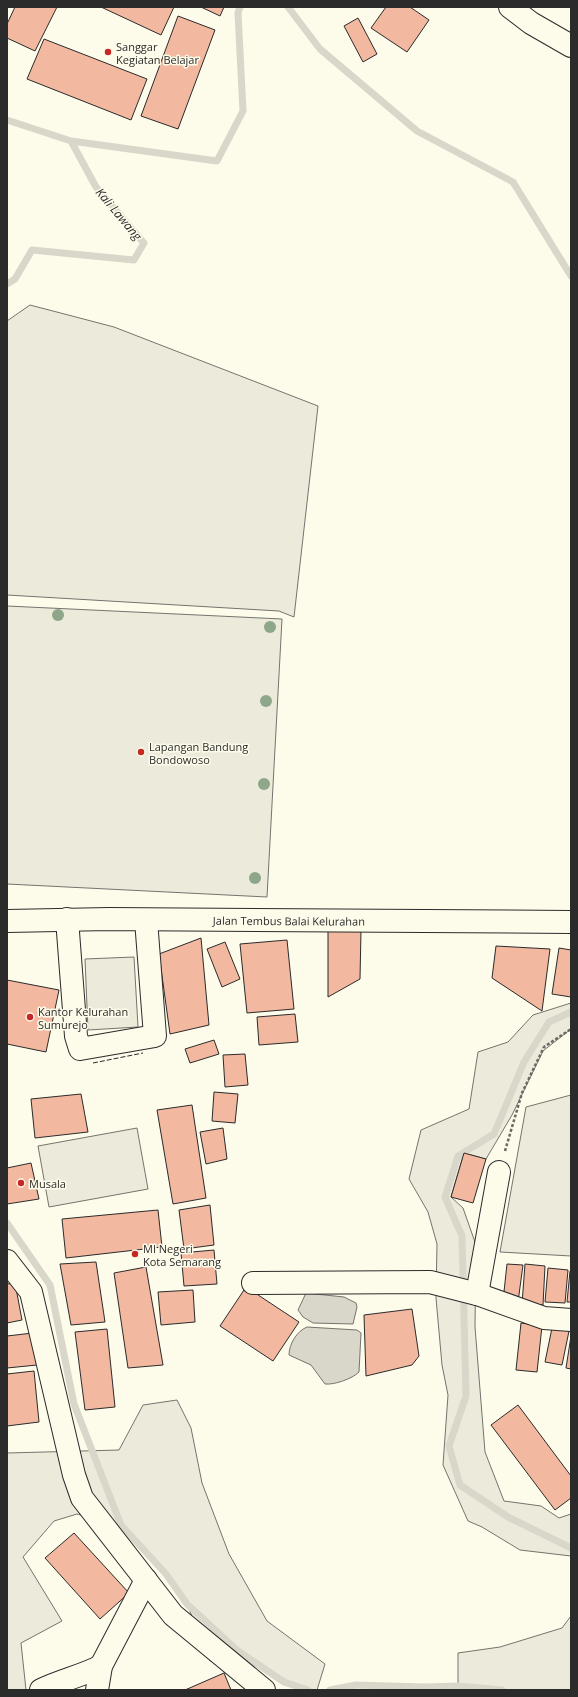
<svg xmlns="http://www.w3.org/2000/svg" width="578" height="1697" viewBox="0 0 578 1697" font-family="'Open Sans',sans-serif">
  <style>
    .green { fill: #ecebdb; stroke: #74746e }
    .water { fill: #d8d7c9; stroke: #74746e }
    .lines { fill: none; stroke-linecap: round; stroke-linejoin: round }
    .stream { stroke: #d8d7c9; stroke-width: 7 }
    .building { fill: #f2b8a0; stroke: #2b2b2b }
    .minor-casing { stroke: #2b2b2b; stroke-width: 24 }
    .major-casing { stroke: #2b2b2b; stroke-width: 24 }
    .path { stroke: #6a6964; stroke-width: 2.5; stroke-dasharray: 3 2; stroke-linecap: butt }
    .minor { stroke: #fdfbea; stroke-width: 22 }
    .major { stroke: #fdfbea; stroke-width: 22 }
    .fence { stroke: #2b2b2b; stroke-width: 1; stroke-dasharray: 5 2; stroke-linecap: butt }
    .tree { fill: #8ea78a }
    .poi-dot { fill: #c62828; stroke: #fdfbea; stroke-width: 1.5 }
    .labels { text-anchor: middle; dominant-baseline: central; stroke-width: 3; stroke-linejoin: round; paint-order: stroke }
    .poi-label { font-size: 11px; fill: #2b2b2b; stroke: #fdfbea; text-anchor: start }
    .street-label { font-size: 11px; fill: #2b2b2b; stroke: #fdfbea }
    .water-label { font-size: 12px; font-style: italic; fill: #2b2b2b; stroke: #fdfbea }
  </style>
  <rect width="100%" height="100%" fill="#fdfbea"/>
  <path class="green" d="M30,305L114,327L318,406L294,617L279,611L7,595V321Z
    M7,606L282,619L267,897L7,884Z
    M134,957L138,1027L88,1030L85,959Z
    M571,1003V1029L543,1051L512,1115L486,1159L464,1153L451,1197L463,1208L476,1245L475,1327L485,1452L504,1501L541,1506L559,1518L571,1514V1556L520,1550L482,1527L468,1521L443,1465L448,1395L442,1365L436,1298L437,1244L428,1212L409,1179L421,1130L469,1109L478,1052L508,1042L533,1015Z
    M571,1095V1256L500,1252L526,1107Z
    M137,1128L148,1189L49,1207L38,1146Z
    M177,1400L191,1428L202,1483L229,1554L267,1621L325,1664L317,1690C287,1690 261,1667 238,1651L210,1661L187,1604L166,1574L121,1525L77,1514L54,1521L23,1557L62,1621L21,1643L26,1690H7V1453L119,1450L143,1405Z
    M571,1616V1690H502L458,1686V1653L500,1647L562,1628Z"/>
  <path class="water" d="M306,1293L344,1297L356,1303L357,1307L353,1324L313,1323L303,1317L298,1310Z
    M307,1327L357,1330L361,1333L359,1372C352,1379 334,1385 325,1384L311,1365L289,1355C289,1344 297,1331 307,1327Z"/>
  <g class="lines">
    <path class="stream" d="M288,7L320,49L417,131L513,182L571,276
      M7,120L71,141L96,187L144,243L134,260L32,250L15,279L7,284
      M71,141L217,161L243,111L238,13L240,7
      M571,1012L549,1022L524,1062L494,1134L458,1156L445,1197L462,1236L466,1396L449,1446L460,1485L508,1517L571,1548
      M7,1223L50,1285L74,1404L121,1525L166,1574L187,1604L238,1651L284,1682L308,1690
      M330,1690L356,1685L425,1687L458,1686L502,1690"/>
  </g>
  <path class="building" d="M15,7H57L35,51L7,38V24Z
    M101,7H174L161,35Z
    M201,7H224L220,16Z
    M386,7H410L429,20L407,52L371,28Z
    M178,16L215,30L178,129L141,116Z
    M358,18L377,54L363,62L344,26Z
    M44,39L147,79L131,120L27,79Z
    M328,929L361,930L360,979L328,997Z
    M201,938L209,1025L170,1034L159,954Z
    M287,940L294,1009L247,1013L240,944Z
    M225,942L240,979L222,987L207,949Z
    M496,946L550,949L542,1011L492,978Z
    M559,948L571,950V997L552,994Z
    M7,980L59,990L46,1052L7,1044Z
    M295,1014L298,1042L259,1045L257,1017Z
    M214,1040L219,1054L190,1063L185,1049Z
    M245,1054L248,1085L225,1087L223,1055Z
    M214,1092L238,1094L235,1123L212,1121Z
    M81,1094L88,1132L35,1138L31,1099Z
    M192,1105L206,1198L173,1204L157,1110Z
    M223,1128L227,1159L206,1164L200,1132Z
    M464,1153L486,1159L473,1203L451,1197Z
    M31,1163L39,1199L7,1204V1168Z
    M210,1205L214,1245L184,1249L179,1210Z
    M158,1210L162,1247L66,1258L62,1219Z
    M214,1250L217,1284L184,1286L181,1253Z
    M96,1262L105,1322L71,1325L60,1264Z
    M507,1264L523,1265L518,1302L503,1301Z
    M525,1264L545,1266L543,1305L522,1304Z
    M146,1267L163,1365L128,1368L114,1273Z
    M548,1268L568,1270L565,1303L545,1302Z
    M570,1271H571V1302H567Z
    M15,1283L22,1320L7,1323V1284Z
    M246,1287L299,1322L273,1361L220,1326Z
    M193,1290L195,1322L161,1325L158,1292Z
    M412,1309L419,1356L412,1365L366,1376L364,1315Z
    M521,1323L542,1326L537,1372L516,1370Z
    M552,1328L569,1331L562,1365L545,1362Z
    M107,1329L115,1407L85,1410L75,1332Z
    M33,1333L37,1365L7,1368V1336Z
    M571,1336V1369L566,1368Z
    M34,1371L39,1422L7,1426V1374Z
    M518,1405L571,1476V1498L555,1510L491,1425Z
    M74,1533L129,1593L100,1619L45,1558Z
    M224,1673L231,1690H185Z"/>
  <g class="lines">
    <g class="minor-casing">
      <g id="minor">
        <path d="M67,919L76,1036L80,1049L155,1036L146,920"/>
        <path id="s1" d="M7,921L109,919L571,922"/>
        <path d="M7,1261L31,1292L74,1475L82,1498L173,1615L264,1690"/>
        <path d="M253,1283L430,1282L477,1294L544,1318L571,1320"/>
        <path d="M477,1294L499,1172"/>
        <path d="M41,1690C61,1680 82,1676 101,1666"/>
        <path d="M97,1690L101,1666L146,1580"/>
      </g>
    </g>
    <g class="major-casing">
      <path id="major" d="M510,7L531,23L571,46"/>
    </g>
    <path class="path" d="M505,1151L522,1093L544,1047L571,1029"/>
    <use href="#minor" class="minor"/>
    <use href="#major" class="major"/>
    <path class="fence" d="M93,1063L143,1053"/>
  </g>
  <g class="tree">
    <circle cx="58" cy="615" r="6"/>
    <circle cx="270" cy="627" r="6"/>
    <circle cx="266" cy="701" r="6"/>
    <circle cx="264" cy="784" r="6"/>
    <circle cx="255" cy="878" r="6"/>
  </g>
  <g class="poi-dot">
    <circle cx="108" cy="52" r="4"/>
    <circle cx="141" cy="752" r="4"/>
    <circle cx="30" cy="1017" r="4"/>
    <circle cx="21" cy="1183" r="4"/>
    <circle cx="135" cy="1254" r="4"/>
  </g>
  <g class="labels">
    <g class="poi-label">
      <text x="116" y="46">Sanggar<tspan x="116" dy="13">Kegiatan Belajar</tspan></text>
      <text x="149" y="746">Lapangan Bandung<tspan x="149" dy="13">Bondowoso</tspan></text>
      <text x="38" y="1011">Kantor Kelurahan<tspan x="38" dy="13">Sumurejo</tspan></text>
      <text x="29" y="1183">Musala</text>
      <text x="143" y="1248">MI Negeri<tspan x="143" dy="13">Kota Semarang</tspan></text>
    </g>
    <g class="street-label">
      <text stroke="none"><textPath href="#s1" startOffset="282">Jalan Tembus Balai Kelurahan</textPath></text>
    </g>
    <g class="water-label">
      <text transform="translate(119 214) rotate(50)">Kali Lawang</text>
    </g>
  </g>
  <rect width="578" height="1697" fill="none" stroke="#2b2b2b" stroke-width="16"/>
</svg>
